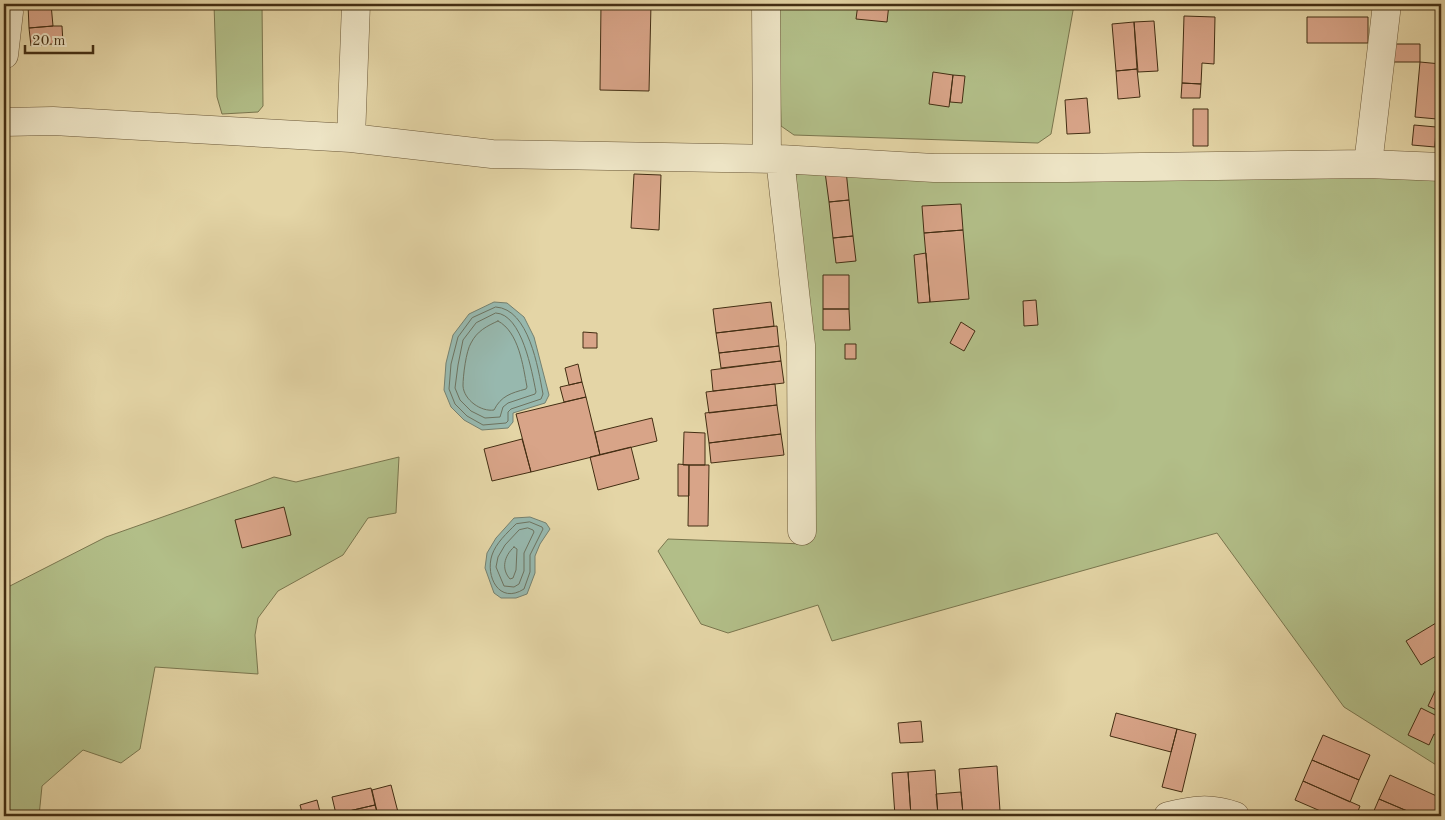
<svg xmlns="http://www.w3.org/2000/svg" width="1445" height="820" viewBox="0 0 1445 820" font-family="'Old Standard TT',serif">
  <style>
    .green { fill: #b2be88; stroke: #7a764e }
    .water { fill: #97b8ae; stroke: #758170 }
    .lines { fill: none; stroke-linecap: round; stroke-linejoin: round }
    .shore { stroke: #6d7360; stroke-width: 1 }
    .building { fill: #d8a488; stroke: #432e13 }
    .minor-casing { stroke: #6b5838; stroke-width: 29 }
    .minor { stroke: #ede4c5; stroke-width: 28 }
  </style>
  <rect width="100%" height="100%" fill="#e4d5a6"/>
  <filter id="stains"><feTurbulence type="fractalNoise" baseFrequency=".004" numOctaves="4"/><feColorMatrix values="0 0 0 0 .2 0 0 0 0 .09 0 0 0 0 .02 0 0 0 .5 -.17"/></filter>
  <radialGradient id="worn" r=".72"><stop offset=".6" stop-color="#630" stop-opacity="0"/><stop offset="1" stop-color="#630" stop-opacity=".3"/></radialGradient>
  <path class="green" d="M214,4H262L263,106L258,112L222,114L217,97Z
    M778,4H1076L1074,5L1051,134L1038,143L794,135L781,126Z
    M786,164L1441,173V768L1344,707L1217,533L832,641L818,605L728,633L701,624L658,551L668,539L804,544Z
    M399,457L396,513L368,518L343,555L278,591L258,618L255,635L258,674L155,667L140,749L121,763L83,750L42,786L39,816H4V589L106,537L253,485L274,477L296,482Z"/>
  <path class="water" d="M494,302L507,303L524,317L534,337L549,395L545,403L513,413V422L508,428L482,430L464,420L451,407L444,390L446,363L453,335L469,314Z
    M530,517L546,523L550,529L540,544L535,556V573L527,594L516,598H501L494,593L485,568L487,553L496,538L514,518Z"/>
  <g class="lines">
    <path class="shore" d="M496,307C529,309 538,368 543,394L541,399L511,409L508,412V421L506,423L483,425L467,416L455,404L449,389L451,364L458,337L472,318Z
      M496,313C522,314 532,372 536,392L535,394L508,403L503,407L500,417L485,418L471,411L460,400L455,388L458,365L463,340L476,323Z
      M498,321C519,332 523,366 527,387L526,389C511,393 501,396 494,410C481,412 464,400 463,386C463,376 466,351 471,343C477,331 487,326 498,321Z
      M530,522L542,527L543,529L530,555V572L524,589C499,605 485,576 492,555C496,543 507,533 516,524Z
      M528,528L533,530L534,532L524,553V571L519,584L514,587L504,586L496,567L498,557L505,545L519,530Z
      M514,547L517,549L516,570L513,578L510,579C501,569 504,556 514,547Z"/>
  </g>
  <path class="building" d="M28,4H51L53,26L29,28Z
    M267,4H339V9H267Z
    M601,4H651L649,91L600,90Z
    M858,4H889L887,22L856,19Z
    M1184,16L1215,17L1214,64L1202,63L1201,84L1182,83Z
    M1307,17H1368V43H1307Z
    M1154,21L1158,71L1138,72L1134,22Z
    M1134,22L1137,69L1116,71L1112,24Z
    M53,26H62L63,43L31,46L29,28Z
    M1386,44H1420V62H1387Z
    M1420,62L1441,64L1437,119L1415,117Z
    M1137,69L1140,97L1118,99L1116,71Z
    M933,72L953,75L949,107L929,104Z
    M953,75L965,76L962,103L950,102Z
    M1182,83L1201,84L1200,98H1181Z
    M1087,98L1090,133L1067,134L1065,100Z
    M1193,109H1208V146H1193Z
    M1437,119L1441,120V147H1435Z
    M1414,125L1436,127L1435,147L1412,145Z
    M846,170L849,200L829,202L825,172Z
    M634,174L661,175L659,230L631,228Z
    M849,200L853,236L833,238L829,202Z
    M961,204L963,230L924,233L922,206Z
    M963,230L969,299L930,302L924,233Z
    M853,236L856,261L836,263L833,238Z
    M926,253L930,302L918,303L914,255Z
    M823,275H849V309H823Z
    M1036,300L1038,325L1024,326L1023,301Z
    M771,302L774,326L716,333L713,309Z
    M823,309H849L850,330H823Z
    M961,322L975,331L964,351L950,343Z
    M777,326L779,346L719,353L716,333Z
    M583,332L597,333V348H583Z
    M845,344H856V359H845Z
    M779,346L781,361L721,368L719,353Z
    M781,361L784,383L713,391L711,370Z
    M578,364L582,382L569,385L565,368Z
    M582,382L586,397L564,402L560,387Z
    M775,384L777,405L709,413L706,392Z
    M586,397L600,455L531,472L516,414Z
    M777,405L781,434L709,443L705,413Z
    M652,418L657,441L600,455L595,432Z
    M684,432L705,433V465H683Z
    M781,434L784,455L711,463L709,443Z
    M522,439L531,472L492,481L484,449Z
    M631,447L639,479L598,490L590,457Z
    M678,464L689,465V496H678Z
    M689,465H709L708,526H688Z
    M284,507L291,535L242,548L235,520Z
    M1441,620V653L1421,665L1406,641Z
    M1435,691L1441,693V712L1428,706Z
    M1421,708L1441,718V737L1434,734L1429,745L1408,735Z
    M1116,713L1177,729L1171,752L1110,736Z
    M921,721L923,742L900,743L898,723Z
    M1177,729L1196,734L1182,792L1162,787Z
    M1323,735L1370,755L1359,780L1312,760Z
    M1312,760L1359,780L1350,802L1303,781Z
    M997,766L1000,811L963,814L959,769Z
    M935,770L938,816H911L908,772Z
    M908,772L911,816H895L892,773Z
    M1390,775L1441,798V816H1419L1379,799Z
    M1303,781L1360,806L1356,816H1332L1295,800Z
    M391,785L399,816H378L372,790Z
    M371,788L375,805L336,814L332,797Z
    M961,792L963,814L938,815L936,794Z
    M1379,799L1419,816H1381L1373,813Z
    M317,800L321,816H303L300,805Z
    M375,805L378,816H328L336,814Z
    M1000,811V816H963V814Z"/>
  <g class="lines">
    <g class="minor-casing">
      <path id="minor" d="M766,4L767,159
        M4,55L9,12
        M4,122L53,121L351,138L492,154L780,159L934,168H1067L1368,164L1441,167
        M351,138L356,4
        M780,159L801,345L802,531
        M1368,164L1387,4
        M1168,816C1193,810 1210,807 1235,816"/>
    </g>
    <use href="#minor" class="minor"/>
  </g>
  <rect width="1445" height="820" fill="none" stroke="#e4d5a6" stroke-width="20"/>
  <rect x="5" y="5" width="1435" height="810" fill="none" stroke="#432e13" stroke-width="2.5"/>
  <rect x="10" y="10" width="1425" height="800" fill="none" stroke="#432e13"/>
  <path d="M25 45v8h68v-8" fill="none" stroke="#432e13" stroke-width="2.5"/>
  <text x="32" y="45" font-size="15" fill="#432e13" stroke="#ede4c5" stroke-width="4" paint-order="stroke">20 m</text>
  <rect width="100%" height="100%" filter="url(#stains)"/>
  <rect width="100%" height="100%" fill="url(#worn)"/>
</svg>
